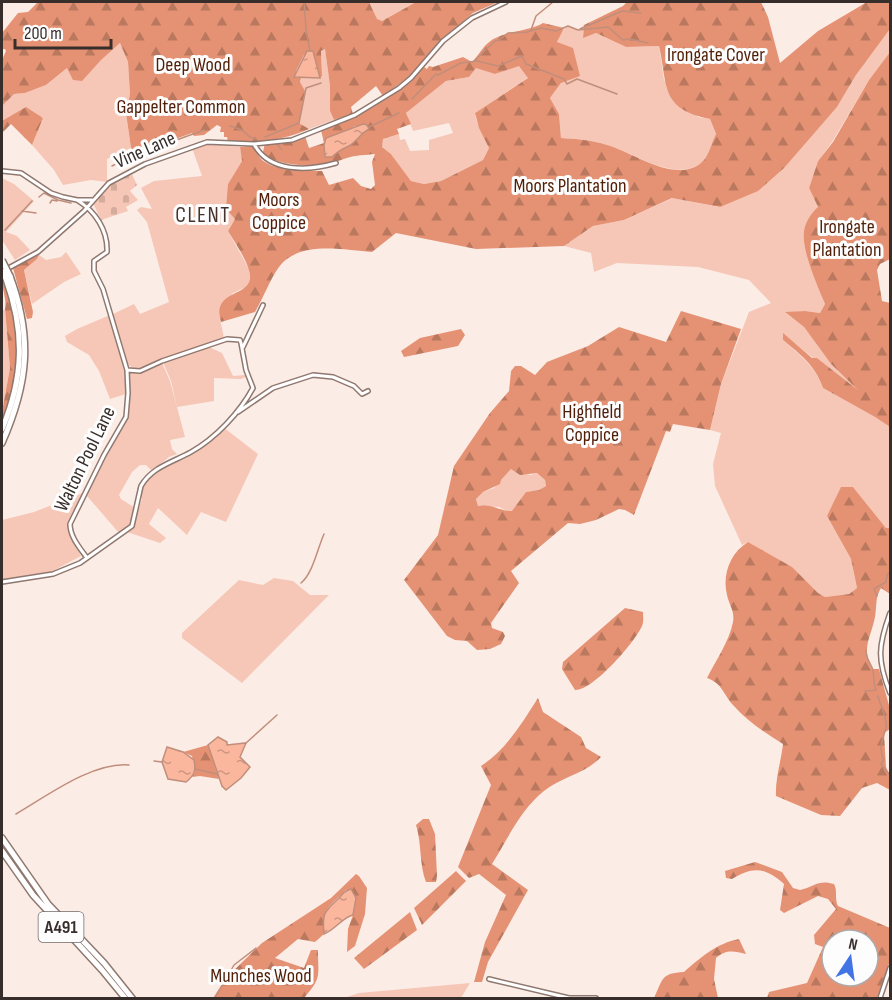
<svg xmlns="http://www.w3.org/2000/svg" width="892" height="1000" viewBox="0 0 892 1000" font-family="'Sofia Sans Condensed',sans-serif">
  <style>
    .grass { fill: #f6c7b6 }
    .forest { fill: url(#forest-firs); fill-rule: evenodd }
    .cemetery { fill: url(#cemetery-stones) }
    .water { fill: url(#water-ripples); stroke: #c08e7b; stroke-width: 1.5 }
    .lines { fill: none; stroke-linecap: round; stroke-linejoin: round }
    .stream { stroke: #c08e7b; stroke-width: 1.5 }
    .minor-casing { stroke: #8f786f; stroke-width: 6 }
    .highway-casing { stroke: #8f786f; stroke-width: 8 }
    .minor { stroke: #fff; stroke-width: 3 }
    .highway { stroke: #fff; stroke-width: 5 }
    .highway-bridge-casing { stroke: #8f786f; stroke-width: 8; stroke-linecap: butt }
    .highway-bridge { stroke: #fff; stroke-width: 5 }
    .labels { text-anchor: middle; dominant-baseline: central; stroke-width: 6; stroke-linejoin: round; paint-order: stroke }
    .shield { fill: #fdfdfd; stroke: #726b69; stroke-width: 1.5 }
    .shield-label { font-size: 18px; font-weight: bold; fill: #372d2a }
    .park-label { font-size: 20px; fill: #511e08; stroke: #fdfdfd }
    .street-label { font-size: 20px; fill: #372d2a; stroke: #fdfdfd }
    .quarter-label { font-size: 22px; letter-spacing: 1.5px; fill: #47332c; stroke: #fdfdfd }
  </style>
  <defs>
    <pattern id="forest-firs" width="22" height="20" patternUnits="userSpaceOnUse" patternTransform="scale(1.5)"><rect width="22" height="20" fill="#e59274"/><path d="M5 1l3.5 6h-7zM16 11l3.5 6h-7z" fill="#ba785f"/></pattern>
    <pattern id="cemetery-stones" width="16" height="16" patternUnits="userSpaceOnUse" patternTransform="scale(1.5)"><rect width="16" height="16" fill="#f6c7b6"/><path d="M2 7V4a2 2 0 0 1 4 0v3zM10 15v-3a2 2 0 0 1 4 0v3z" fill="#d4ab9d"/></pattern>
    <pattern id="water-ripples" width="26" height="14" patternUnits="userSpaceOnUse" patternTransform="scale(1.5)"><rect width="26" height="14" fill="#fbb79e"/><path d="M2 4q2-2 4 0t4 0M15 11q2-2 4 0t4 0" fill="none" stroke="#cc9581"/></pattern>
  </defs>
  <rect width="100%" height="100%" fill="#fcece6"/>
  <path class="grass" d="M369,2H416L382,21L377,20Z
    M584,25L583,37L596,33L626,47L659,46L664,80L698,117L710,119L716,135C712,142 709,154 704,160C679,186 633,152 607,145C592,140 576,139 561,138L559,114L550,98L561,83C559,66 550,37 568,26L578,30Z
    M890,29V52L869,80L832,142L818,161L809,188L818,207C812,212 805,222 804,231C801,249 818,287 825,304L820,313L805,311L786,313L804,327L831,364L863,394L817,358H813L783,334V340C801,356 815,366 823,388L875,417L890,427V528H886L853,487L827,516L851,559L857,588L849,594L825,597L818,593L791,567L748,542L742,545L715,486L713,464L721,433L710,430L721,384L749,312L771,303L749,280L698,267L617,263L594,272L591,253L564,246L593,226L624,220L673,198L718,207L811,136L837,107L856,75Z
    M120,43L128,62L130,94L126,113L131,148L107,159V182L91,180L63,185L54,170L32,145L43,117L2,122V106L14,94L25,93L46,85L67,68L100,60Z
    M325,49L330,86V111L334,120L309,129L299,123L305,93L300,82L301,78H320L322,76L321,51Z
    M519,65L529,77L475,113C476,127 486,135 489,148L483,160L441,181L424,184L411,181L391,154L382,147L383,139L399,134L400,140L405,139L410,151L429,150V140L453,133L449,123L413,131L406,113L446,81L469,77L476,67L495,74Z
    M207,144L240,147L242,161L228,184L235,219L228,231L249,269L251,278L248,286L233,293L219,314L224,338L139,369H133L128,364L113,314L134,304L140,314L169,302L147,222L137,210L141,207L152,209L141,188L154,181L202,176L192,148Z
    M2,178L14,184L34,201L6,232L17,236L30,250L15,260L2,240Z
    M66,252L81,274L64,282L32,304L24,270L37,259L39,255L46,260L61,257Z
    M5,309L10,368L2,412V311Z
    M110,315L124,370L126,394L110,399L99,371L89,355L67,342L65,336L77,329Z
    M209,347L222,353L233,376L245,375L246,377L241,379L214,378V401L177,407L171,381L163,362Z
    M162,363L170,381L185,437L170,440L172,449L177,454L169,457L152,471L146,465H140L132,472L119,495L121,499L135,508L130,525L119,533L87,496L105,456L128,417L130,397L129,372H142Z
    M223,427L258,454L226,522L201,512L187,535L158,508L149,524L166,538L160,543L127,532L132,528L142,499L140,494L142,485L171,461L199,449Z
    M511,468L530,475L537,473L545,480L546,486L539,490L526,492L513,511H507L499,507L478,506L476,499L483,492L494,488Z
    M83,493C66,527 62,522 81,556L45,575L2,580V520L34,512Z
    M274,578L293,581L310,595H329L242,683L182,638V633L239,580L263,585Z
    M470,983L461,998H344L359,993Z"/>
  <path class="forest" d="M38,2H369L377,19L382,21L416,2H498L473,13L437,45L413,74L383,96L376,86L351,107L353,114L334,120L330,111V86L325,49L321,51L322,76L320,78L313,52L304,55L296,71V78H301L300,82L305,91L299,123L309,129C283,141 256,142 228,142L227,137H224V132H220L221,127L217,125L204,135L194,136L192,133L134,154L131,148L126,113L130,94L128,62L120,43L101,60L82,81L73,80L67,68L46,85L25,93L14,94L2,106V60L6,51L5,49H2V33L18,13L28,12Z
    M627,2H761L768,17L780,63L818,31L867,2H890V29L856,75L837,107L784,168L758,191L720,207L672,198L624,220L593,226L564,246L476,249L396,233L372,252C344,250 299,240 279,267C269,281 264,297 255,312L221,322C211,291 247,297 250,279C252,267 234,241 228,231L235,219L226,209L228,184L242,161L240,147L254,146C257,152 259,159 265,162C278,171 306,171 322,171L329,185L353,178L361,186L371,189L375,185L372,162L375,154C366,155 355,155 347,158C340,160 333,164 325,165C311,167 271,165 263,152L265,143H288L305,136L309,148L324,143L321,130C364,114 390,99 424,67L427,69L429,66L433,67L463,57L472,62C478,56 482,48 488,43C501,31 528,32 543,23L564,28L557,42L573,48L580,76L561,83L550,98L559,114L561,138C576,139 592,140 607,145C633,152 679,187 704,160C709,154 712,142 716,134L710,119C660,109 668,86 659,46L626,47L596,33L583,38L584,25L623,6ZM519,66L528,78L475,113L479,128L489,148L483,160L441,181L424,184L411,181L391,154L382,147L383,139L399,134L397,129L411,124L406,113L446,81L469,77L476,68L495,74ZM355,126L369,129L360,134L349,146L325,157L324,143L326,138L346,132Z
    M890,52V259L880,264L877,270L882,301L890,303V427L875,417L823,388C815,365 801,355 783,340V333L812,358H817L858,390L831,364L804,327L785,312L805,311L820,313L825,304C818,287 801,250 804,231C805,222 812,212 818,207L809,188L818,161L833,142L869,80Z
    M26,107L43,118L32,145L11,124L2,133V117V121Z
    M39,255L37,259L24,270L33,312L32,318L27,319L13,268L16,265Z
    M2,279C23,321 21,380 2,422V412L10,368L5,309C7,299 2,290 2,279Z
    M681,311L741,329L721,384L710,430L673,424L670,432L666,431L634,515L625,510L619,509L596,520L580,524L568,523L511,571L519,583L491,623L492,628L503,632L505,636L501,644L490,649L477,650L467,641L455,640L447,636L404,580L438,535L454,466L490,413L509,391L511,371L515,366H521L535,375L547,362L588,346L619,327L666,342ZM511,469L520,475L537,473L545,480L546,486L539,490L526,492L512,511C500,512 494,503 478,506L476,499L483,492L500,484L501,480Z
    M461,329L465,335L458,346L404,357L401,351L420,338Z
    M841,487H853L886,528H890V594L881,588C875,597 877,606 875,617C871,638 861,647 872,669H879L890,709V729L884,733L886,767L890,776V790L877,783L862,788L840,816L821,815L776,796C775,779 781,762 783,744C765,733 747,721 733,705C723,694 722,683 707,678C716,660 729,642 733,622C735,611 729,605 727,595C722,575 730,553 748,542L792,567L818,593L825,597L849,594L857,588L851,559L827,516Z
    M625,608L643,612C643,616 644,621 642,626C635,642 593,691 575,690L562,669L563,662Z
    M538,698L543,712L581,737L586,748L601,757C585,774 561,777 544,791C521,809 507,840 492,864L528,890L488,962L482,982H474L485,942L506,895L479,874L469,878L458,867L491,785L481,766C506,750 522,723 538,698Z
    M208,745L219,779L200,776L192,777L195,772L192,756L183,752Z
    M423,819H429L435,834L437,876L436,882H426C419,864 422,844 416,825Z
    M755,862L782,872L793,888L800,890C813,887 819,879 834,884C838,891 834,898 838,906L890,928V961L877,998H767L769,992L807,983L823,947L815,944L814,935L836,909L828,899L818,896L784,913L780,910L784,884C765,867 753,866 732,879L726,878L725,871ZM832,940H868V976H832Z
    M456,871L466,881L422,925L414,908Z
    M356,874L359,876L367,888L365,914L355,946L347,952L348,929L353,915L356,898L346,890C329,907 322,908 324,934L315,942L298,939L275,958L304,968L311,950H318C318,977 322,977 304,998H213L226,978L262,943L331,898Z
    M410,912L417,930L364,969L354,958Z
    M739,939L746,954C734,951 726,949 716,958L714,979L718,998H654C663,979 661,973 684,972C700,958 717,943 739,939Z"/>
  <path class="cemetery" d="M131,172L137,185L130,191L138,200L126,207L128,211L101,220L93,203L112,183Z"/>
  <path class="water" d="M307,51H313L320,78L294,77Z
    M363,124L367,125L369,129C361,133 356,142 349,146C342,149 338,151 332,157H325L324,145L326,138Z
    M218,737L227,742V745L246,743L240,757L250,767L241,778L226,790L222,786L208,745Z
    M167,747L183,752L194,760C196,770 195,775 186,782L168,779L162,762Z
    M351,889L356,898L353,915C343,917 336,929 324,934C322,913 324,912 339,898C343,893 345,891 351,889Z"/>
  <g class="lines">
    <path class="stream" d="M304,2L306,29L310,51
      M580,29L622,11L641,13
      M531,30L536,16L553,2
      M474,61L495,41L499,40L508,33L527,32L541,28L556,31L568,26L578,30L608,27L623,40L630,39L648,43
      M412,99L436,74L438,75L461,63L477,61L498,66L522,56L526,64L564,79L567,84L577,79L617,94
      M230,126L242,130L250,137L256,139
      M369,127L399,113
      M265,137L299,123L306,88L321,83
      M274,143L277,144L282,150
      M124,159L204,130
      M112,166L120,162
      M39,197L44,193L58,200L71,203
      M50,203L52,200L57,201
      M22,211L36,213
      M5,230L32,201
      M301,583C313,573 317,550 324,534
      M877,596L874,589L886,582L887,575L890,572
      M866,650C866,659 870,662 873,670C874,677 873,682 876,690
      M865,691L876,690
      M878,696C880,706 888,718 886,728C883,738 878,750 884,760L881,764L890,775
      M246,743L277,715
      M154,761L162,762
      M195,769L217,774
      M16,814C47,796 92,762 129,765
      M215,998L234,965L256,948"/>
    <g class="minor-casing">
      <path id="minor" d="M254,144C269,173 308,171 336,163
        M2,171L21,173L51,193L63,197L77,200H92
        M77,200C95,211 108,230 107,252L94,261V271L103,289L127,370L128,393L126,417L104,455L70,524C70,537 80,548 87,558
        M5,270L38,252L84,211L109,183L145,164L207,142L254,144L292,140L355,115L399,88L411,78L443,41L472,18L506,2
        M243,347L263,305
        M238,412L273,388L313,375L333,377L354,386L362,394L368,391
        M2,582L53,574L80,563L132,526L141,486C152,467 173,462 191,452C216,438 240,412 253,388L246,370L241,343L240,340L227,339L162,361L140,371L127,370
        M890,613C878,646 877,660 890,693
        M489,979L569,998H596
        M880,998L890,968"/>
    </g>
    <g class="highway-casing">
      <path id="highway" d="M2,429C24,377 25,332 6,279
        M2,443C28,384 33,338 10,276
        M2,838L48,904L104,963L132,998
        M2,851L33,895L102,970L125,998"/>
    </g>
    <use href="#minor" class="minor"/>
    <use href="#highway" class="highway"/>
    <g class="highway-bridge-casing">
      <path id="highway-bridge" d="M2,260L10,276
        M2,271L6,279"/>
    </g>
    <use href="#highway-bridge" class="highway-bridge"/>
  </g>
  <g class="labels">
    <rect class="shield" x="38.5" y="912" width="45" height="30" rx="4.5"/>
    <g class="shield-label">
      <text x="61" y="927">A491</text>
    </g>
    <g class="park-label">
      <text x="716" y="55">Irongate Cover</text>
      <text x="193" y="65">Deep Wood</text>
      <text x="181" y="107">Gappelter Common</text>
      <text x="570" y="186">Moors Plantation</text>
      <text x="279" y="200">Moors<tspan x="279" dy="23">Coppice</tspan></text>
      <text x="847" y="227">Irongate<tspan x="847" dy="23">Plantation</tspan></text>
      <text x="592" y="412">Highfield<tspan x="592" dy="23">Coppice</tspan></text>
      <text x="261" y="976">Munches Wood</text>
    </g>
    <g class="street-label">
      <text transform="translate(145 150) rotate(-24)">Vine Lane</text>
      <text transform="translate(85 459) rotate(-64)">Walton Pool Lane</text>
    </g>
    <g class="quarter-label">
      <text x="203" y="215">CLENT</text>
    </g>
  </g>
  <rect width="892" height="1000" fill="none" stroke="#372d2a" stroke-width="6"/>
  <g transform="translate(850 958) rotate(13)"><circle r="28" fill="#fdfdfd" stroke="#aeaaa9" stroke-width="1.5"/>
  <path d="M0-4.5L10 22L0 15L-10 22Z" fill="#4374e5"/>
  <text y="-9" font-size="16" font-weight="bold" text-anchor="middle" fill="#372d2a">N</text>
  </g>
  <path d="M15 39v9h96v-9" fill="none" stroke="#372d2a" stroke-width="3"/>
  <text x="24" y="39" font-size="18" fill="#372d2a" stroke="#fdfdfd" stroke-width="4.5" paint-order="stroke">200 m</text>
</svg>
